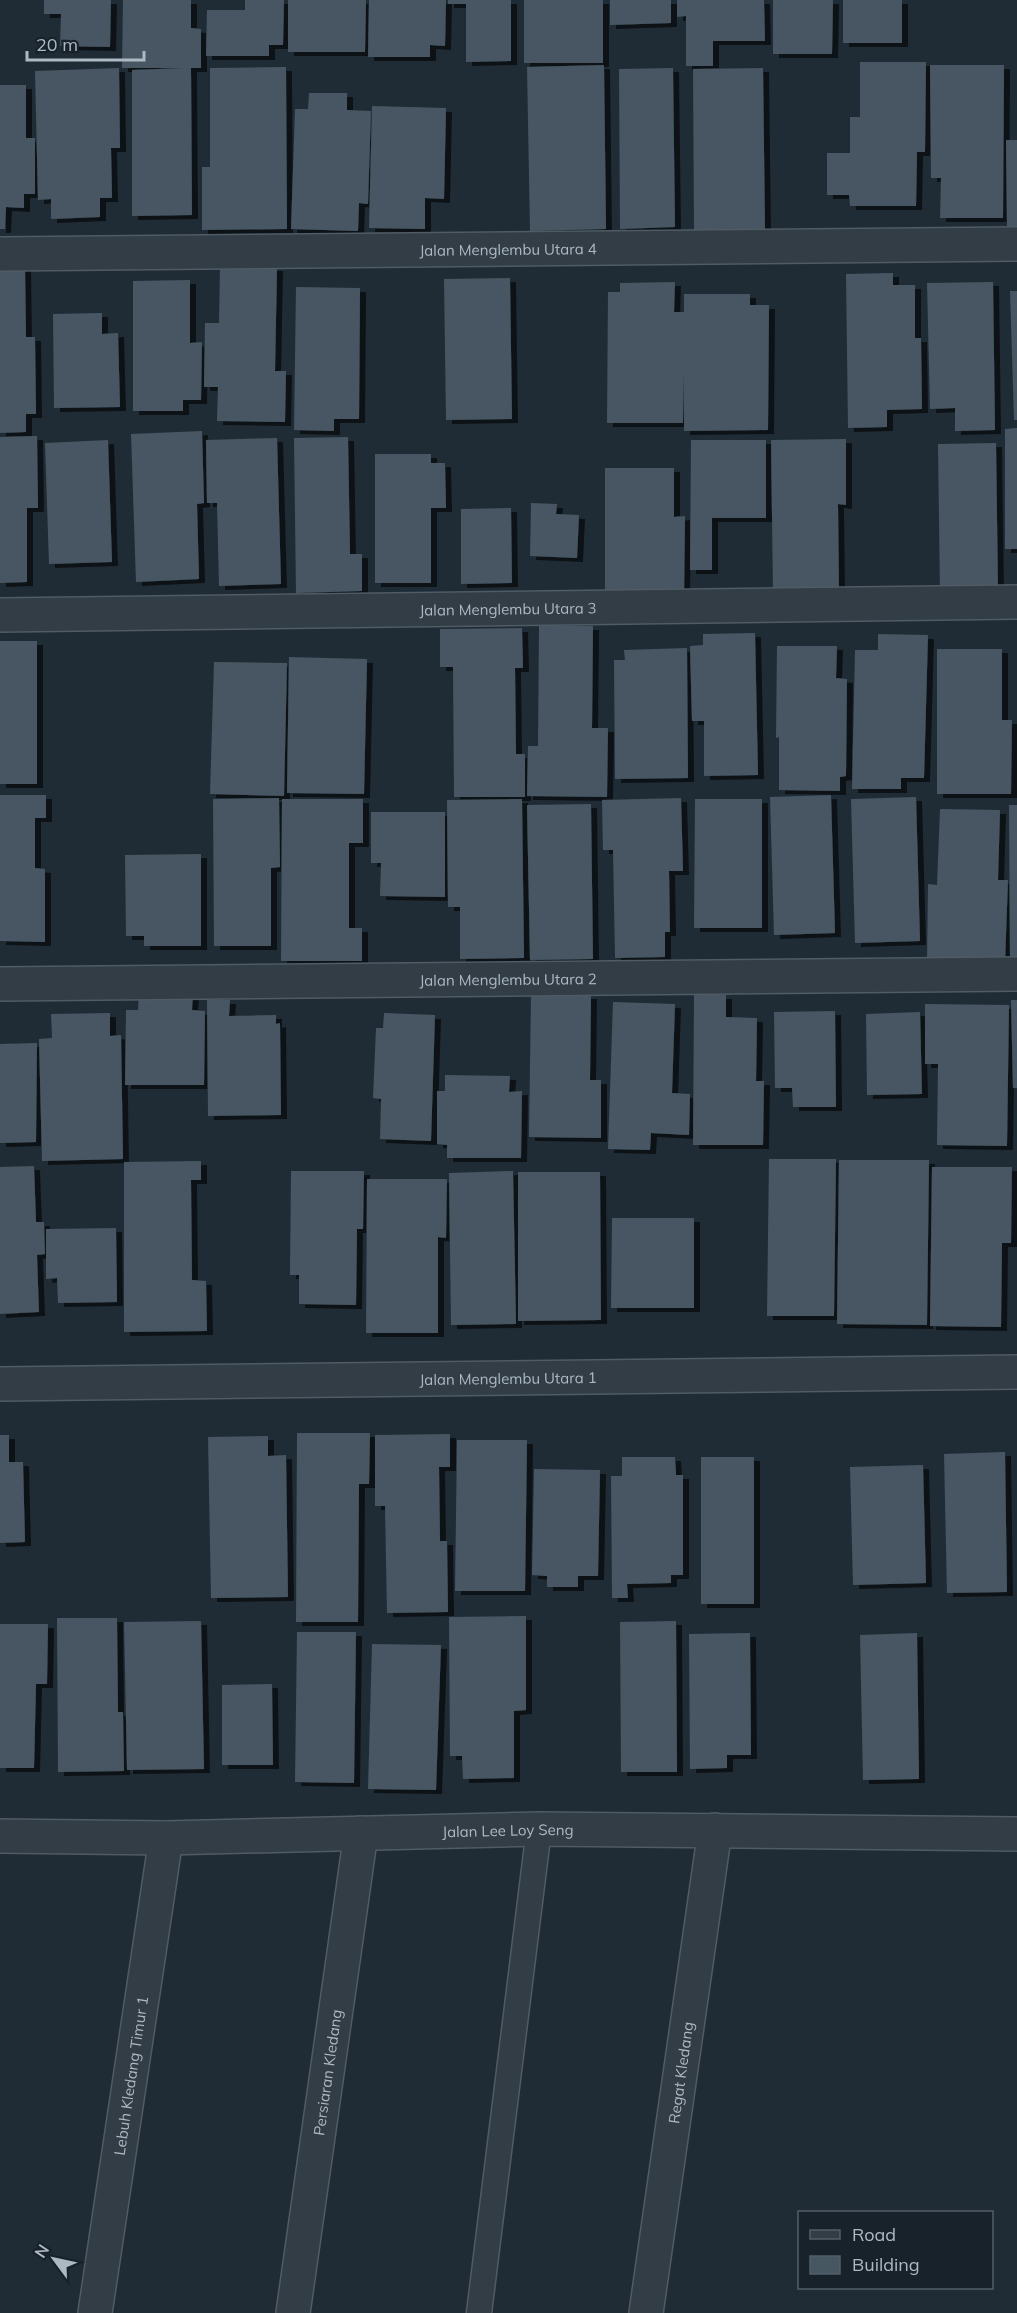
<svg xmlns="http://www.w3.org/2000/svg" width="1017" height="2313" viewBox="0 0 1017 2313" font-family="Mulish,sans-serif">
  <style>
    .building { fill: #465762; filter: url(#shadow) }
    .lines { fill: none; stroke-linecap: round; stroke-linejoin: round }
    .service-casing { stroke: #4f5b65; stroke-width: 27 }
    .minor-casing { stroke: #4f5b65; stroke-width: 36 }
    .service { stroke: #323d46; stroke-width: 24 }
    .minor { stroke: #323d46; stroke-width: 33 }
    .labels { text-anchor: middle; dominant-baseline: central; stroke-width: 5; stroke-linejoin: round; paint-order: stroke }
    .street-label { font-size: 15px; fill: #acb9c4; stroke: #18222a }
  </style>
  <defs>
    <filter id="shadow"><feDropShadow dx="6" dy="4" stdDeviation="0" flood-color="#0009"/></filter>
  </defs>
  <rect width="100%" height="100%" fill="#1f2c36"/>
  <path class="building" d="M44,0H111L110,47L60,46L61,14H44Z
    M123,0H191V28L201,29V68H191L192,215L132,216V70L184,68H122Z
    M245,0H284L283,45H269V56H206L207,10H245Z
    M288,0H366L365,52H288Z
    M369,0H446L445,46L430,45V57H368Z
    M448,0H511V61L466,62V4H448Z
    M524,0H603V63H524Z
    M610,0H671V23L610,25Z
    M677,0H764L765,41H713V66H686V16L677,17Z
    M773,0H833L832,54H773Z
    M843,0H902V43H843Z
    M860,62H926L925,152H917L916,206H850L849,195H827V153H850V117H860Z
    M604,65L606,229L530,231L527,67Z
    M930,65H1004L1003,218H940L941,178H931Z
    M286,67L287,229L202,230V167H210V68Z
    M119,68L120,148H111L112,198H100V217L51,219V199L38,200L35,71Z
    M673,68L675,227L620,229L619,69Z
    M763,68L765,231H694L693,69Z
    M0,85H26V138H35V194H24V208L6,207L5,229H0Z
    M309,93H347V110L371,111L368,204L359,203L358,231L291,229L295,109H308Z
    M372,106L446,108L444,199L425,198V229L369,228Z
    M1006,140H1017V228H1007Z
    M220,266L277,267L275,371H286L285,422L217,421L218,387H204L205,323H219Z
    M0,267H25L26,337H35L36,414H26V432L0,433Z
    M893,273V285H915V338H921L922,409L887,410V427L848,428L846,274Z
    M510,278L512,419L446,420L444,279Z
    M190,280V343L202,342L201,400H183V411H133V281Z
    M675,282L674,312H684V294H750V305H769L768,430L684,431V371L683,423H607L608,292H620V283Z
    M993,282L995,430L955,431V408L930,409L927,283Z
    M296,287L360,288L359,419H334V431L294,430Z
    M1010,291H1017V420H1014Z
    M102,313V334L118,333L120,407L54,408L53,314Z
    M1017,428V549H1005V429Z
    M202,431L204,503L197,504L199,579L136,582L131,434Z
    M37,436L38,508H27V582L0,583V437Z
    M348,437L350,554H362V591L296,593L294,438Z
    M277,438L281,584L219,586L217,503H207L206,440Z
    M846,439V505L838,504L839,591L773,593L771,440Z
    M108,440L112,562L49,564L45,443Z
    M691,440H766V518H712V570H690Z
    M996,443L998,593L940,594L938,444Z
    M375,454H431V463H445L446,508H431V583H375Z
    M605,468H674V517L685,516L684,597L605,596Z
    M531,503L557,504L556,514L579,515L577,558L530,556Z
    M511,508L512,583L461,584V509Z
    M539,625L593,626L592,728H608L607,797L527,796L528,746H538Z
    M522,628L523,668H515L516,754H525V797H454L453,667H440V629Z
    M755,633L758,775L704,776V721H692L690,646L703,645V634Z
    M878,634L928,635L924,778H901V789H852L855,650H878Z
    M0,641H37V784H0Z
    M777,646H837L836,678L847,679L846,776L840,777V791L779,790V737L776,738Z
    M687,648L688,778L615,779L614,660H625L624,650Z
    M937,649H1002V720H1012L1011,794H937Z
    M289,657L367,659L364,794L287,793Z
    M214,662L287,663L284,796L210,794Z
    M0,795H46V818H35V868L45,869V942L0,941Z
    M831,795L835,933L774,935L770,797Z
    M916,797L920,941L855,943L851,799Z
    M279,798L280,867L271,868V946H214L213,799Z
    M681,798L683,871H669L670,932H665V957L615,958L613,850H603L602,800Z
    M282,799H363V843H349V928H362V961H281Z
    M522,799L524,958L460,959V907H448L447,800Z
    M695,799H762V928H694Z
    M591,804L593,959L530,960L527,805Z
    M1009,805H1017V960H1010Z
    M940,809L1000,810L998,880H1008L1005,962L927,961L928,884L937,885Z
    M371,812H445V897L380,896L381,863H371Z
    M201,854V946H144V936H126L125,855Z
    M139,991H193L192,1010L205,1011L204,1085H125L126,1010H138Z
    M531,995H591L590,1080H601V1138L529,1137Z
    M694,995H726V1017L757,1018L756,1081H764L763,1145H693Z
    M207,1000H230L229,1016L276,1015V1024L280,1023L281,1115L208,1116Z
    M1011,1000H1017V1088H1013Z
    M613,1002L675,1004L672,1093L690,1094L689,1135L651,1133L650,1150L608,1149Z
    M925,1004L1009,1005L1007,1146L937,1145L938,1064H925Z
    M835,1011L836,1107H793L792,1088H775L774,1012Z
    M920,1012L922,1094L867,1095L866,1014Z
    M110,1013V1036L121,1035L123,1159L42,1161L39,1039L52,1038L51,1014Z
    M384,1013L435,1015L431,1141L380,1139L381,1099L373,1098L376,1028H383Z
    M37,1043L36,1142L0,1143V1044Z
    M445,1075L510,1076L509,1092L522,1091L521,1158H447V1145L437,1144V1091H445Z
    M769,1159H836L834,1316H767Z
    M839,1160H929L927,1325L837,1324Z
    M201,1161V1180H191L192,1280L206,1281L207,1331L124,1332V1162Z
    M34,1166L36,1222H44L45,1254L37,1255L39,1312L0,1314V1167Z
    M932,1167H1012L1011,1243H1002L1001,1327L930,1326Z
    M291,1171H364L363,1229H357L356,1305L299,1304V1275H290Z
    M513,1171L516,1324L451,1325L449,1173Z
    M518,1172H600L601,1320L518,1321Z
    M367,1179H447L446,1238L438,1237V1333H366Z
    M612,1218H694V1308H611Z
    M116,1228L117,1302L58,1303L57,1278L46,1279V1229Z
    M297,1433H370L369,1484H359L358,1622H296Z
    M450,1434V1467H439L440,1541H447L448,1612L387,1613L385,1506H375V1435Z
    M0,1435H9V1462H23L25,1542L0,1543Z
    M268,1436V1456L286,1455L288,1597L211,1598L208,1437Z
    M457,1440H527L525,1591H455Z
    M1005,1452L1007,1592L947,1593L944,1454Z
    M622,1457H675L676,1475H683V1575H671V1583L627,1584L628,1598H612L611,1476H622Z
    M701,1457H754V1604H701Z
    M923,1465L926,1583L853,1585L850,1467Z
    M534,1469L600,1470L598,1576H578V1587H547V1576L532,1575Z
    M526,1616V1710L514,1711V1778L463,1779L462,1756H450L449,1617Z
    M57,1618H117L118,1712H123L124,1771L58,1772Z
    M201,1621L204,1769L127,1770L124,1622Z
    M676,1621L677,1772H621L620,1622Z
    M0,1624H48L47,1684H36L34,1768H0Z
    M297,1632H356L354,1783L295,1782Z
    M750,1633L751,1755H727V1768L690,1769L689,1634Z
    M917,1633L919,1779L863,1780L860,1635Z
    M372,1644L441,1645L436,1790L368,1789Z
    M272,1684L273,1765H222V1685Z"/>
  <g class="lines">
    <g class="service-casing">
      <path id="service" d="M479,2313L539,1829"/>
    </g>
    <g class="minor-casing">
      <g id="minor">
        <path id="s1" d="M0,254L1017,244"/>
        <path id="s2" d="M0,615L1017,602"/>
        <path id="s3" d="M0,984L1017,974"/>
        <path id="s4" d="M0,1384L1017,1372"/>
        <path id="s5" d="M0,1836L166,1838L539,1829L1017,1834"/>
        <path id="s6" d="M95,2313L166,1838"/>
        <path id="s7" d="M293,2313L361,1833"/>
        <path id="s8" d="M646,2313L715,1830"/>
      </g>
    </g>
    <use href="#service" class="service"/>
    <use href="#minor" class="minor"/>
  </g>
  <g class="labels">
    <g class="street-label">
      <text stroke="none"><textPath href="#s1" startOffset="508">Jalan Menglembu Utara 4</textPath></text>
      <text stroke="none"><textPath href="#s2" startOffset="508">Jalan Menglembu Utara 3</textPath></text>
      <text stroke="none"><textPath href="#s3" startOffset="508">Jalan Menglembu Utara 2</textPath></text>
      <text stroke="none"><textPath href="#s4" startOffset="508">Jalan Menglembu Utara 1</textPath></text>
      <text stroke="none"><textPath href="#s5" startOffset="508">Jalan Lee Loy Seng</textPath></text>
      <text stroke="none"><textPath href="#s8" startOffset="243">Regat Kledang</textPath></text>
      <text stroke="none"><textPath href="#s7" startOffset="243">Persiaran Kledang</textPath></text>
      <text stroke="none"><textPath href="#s6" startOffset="240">Lebuh Kledang Timur 1</textPath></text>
    </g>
  </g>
  <rect x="798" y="2211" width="195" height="78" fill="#18222a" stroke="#535e68" stroke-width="1.5"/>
  <rect x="810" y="2230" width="30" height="9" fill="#323d46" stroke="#535e68" stroke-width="1.5"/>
  <text x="852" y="2241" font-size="18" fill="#acb9c4">Road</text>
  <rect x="810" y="2256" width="30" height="18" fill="#465762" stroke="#535e68" stroke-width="1.5"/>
  <text x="852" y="2271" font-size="18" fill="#acb9c4">Building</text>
  <g transform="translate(54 2259) rotate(303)" stroke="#18222a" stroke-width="4.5" paint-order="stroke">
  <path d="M0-4.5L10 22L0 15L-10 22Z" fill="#acb9c4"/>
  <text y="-9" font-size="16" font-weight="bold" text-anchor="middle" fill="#acb9c4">N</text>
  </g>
  <path d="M27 51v9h117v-9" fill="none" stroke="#acb9c4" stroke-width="3"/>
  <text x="36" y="51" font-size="18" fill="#acb9c4" stroke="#18222a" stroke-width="4.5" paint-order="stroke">20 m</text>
</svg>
